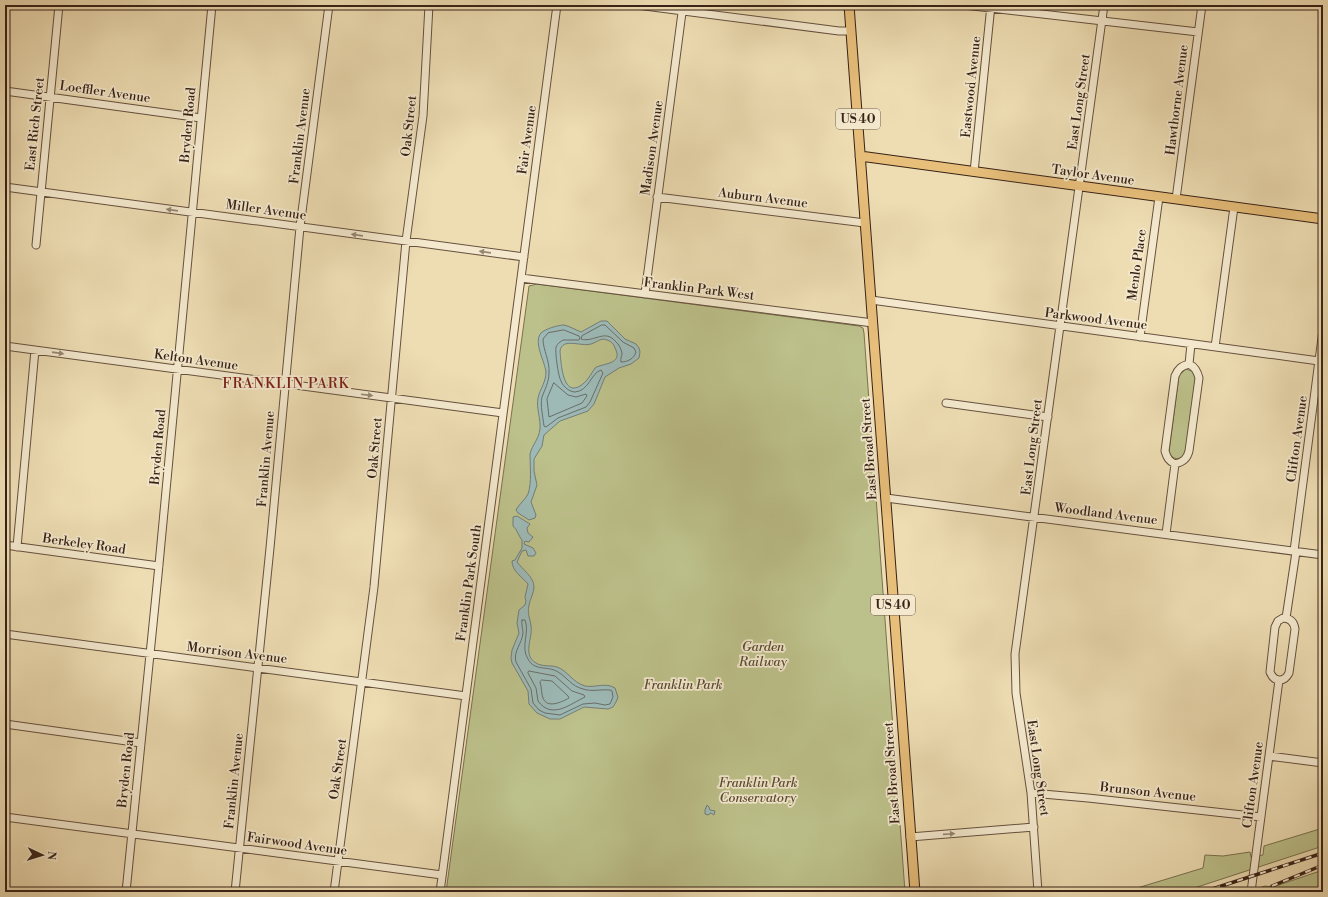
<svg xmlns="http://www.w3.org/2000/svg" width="1328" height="897" viewBox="0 0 1328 897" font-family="'Libre Bodoni',serif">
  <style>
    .green { fill: #bcc08a; stroke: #7a7150 }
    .water { fill: #9dbab7; stroke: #747d77; fill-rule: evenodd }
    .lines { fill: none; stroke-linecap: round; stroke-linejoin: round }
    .shore { stroke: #6a6e67; stroke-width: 1 }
    .minor-casing { stroke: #65513e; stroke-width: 9 }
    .major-casing { stroke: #372217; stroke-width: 11 }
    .minor { stroke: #f4e9ce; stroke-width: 7 }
    .major { stroke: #e7be7a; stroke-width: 9 }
    .rail-casing { stroke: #372217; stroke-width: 3.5 }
    .rail { stroke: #f4e9ce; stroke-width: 2; stroke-dasharray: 6; stroke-linecap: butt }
    .oneway { fill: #968672 }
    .labels { text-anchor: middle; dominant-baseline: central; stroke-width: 3.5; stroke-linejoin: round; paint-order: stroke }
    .shield { fill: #f4e9ce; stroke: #705e4e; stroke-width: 1 }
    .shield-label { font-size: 12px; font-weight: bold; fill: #372217 }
    .street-label { font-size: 13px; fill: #372217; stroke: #f4e9ce }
    .park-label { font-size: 13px; font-style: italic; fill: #584a34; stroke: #f4e9ce }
    .neighbourhood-label { font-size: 14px; letter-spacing: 1px; fill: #7a1f14; stroke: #f4e9ce }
  </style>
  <rect width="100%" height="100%" fill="#eeddb3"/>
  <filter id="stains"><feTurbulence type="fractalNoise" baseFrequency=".005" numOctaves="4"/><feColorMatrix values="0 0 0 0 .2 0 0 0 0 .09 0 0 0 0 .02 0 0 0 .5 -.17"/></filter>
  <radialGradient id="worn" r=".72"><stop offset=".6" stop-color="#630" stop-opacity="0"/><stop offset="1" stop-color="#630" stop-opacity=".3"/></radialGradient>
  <path class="green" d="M537,284L859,326L863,328L864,333L905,892H446L529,286Z
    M1186,369L1194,372L1196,378L1186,450C1184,458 1179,461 1172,457L1169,452L1179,375Z
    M1323,828V846L1182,892H1124L1203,868L1205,855L1223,856L1250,852L1251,857L1263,855L1264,846Z
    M1323,870V886L1320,888L1317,892H1247L1265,886L1273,887Z"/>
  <path class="water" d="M601,321H607L625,339L636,344L639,348L640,352L639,358L631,364L619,368L605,377L594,404L588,411L560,421L544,435L542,446L534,459V471L537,485L531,502L536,515L535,518L529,520L518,513L516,510C519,504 525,500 528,494C532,482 530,467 530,454C532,445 539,439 540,429C541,419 536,408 538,398C540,389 546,382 546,372C545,362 533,342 541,333C545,329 558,325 564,325C569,326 576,330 581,332ZM603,339C609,340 613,342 615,348C624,365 602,363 595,368C591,374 587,382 580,386C562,397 561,361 560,351C562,337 581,347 591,344C595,343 598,340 603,339Z
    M517,516L530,524L527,528L528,533L533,537L529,542L525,541L524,544L533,548L536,553L534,556H528L526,550L522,551L517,562C522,569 534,577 534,587C534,593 530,599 529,605C527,615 530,617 531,626C533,638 522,655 536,663C542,667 551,665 557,667C568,671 572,682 585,686C595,688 606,682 615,688L618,697L616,702L613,707L608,709L584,707L560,719H550L537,713L529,704L528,691L512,663L511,658L512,650L519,633L517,623L519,610L525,605L526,601L525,597L528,584C522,577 512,571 512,561L515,560L522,548V540C518,535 518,531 513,526V517Z
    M707,805L709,807L710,810L715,811L714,815L711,813L708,815L705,814V810Z"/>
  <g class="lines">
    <path class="shore" d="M602,325H605L623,342L634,348L636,352C634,359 627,362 621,362C620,359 622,356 622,353C621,349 619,344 616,342C605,328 594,343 581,339L582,336Z
      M564,330L579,336L580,338L579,340H563C560,342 558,343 556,347C555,352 558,376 561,381C563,387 570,392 575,392C589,391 591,373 601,370L603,373L590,402L586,407L558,418L546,427L544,426C543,417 540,405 542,397C545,389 549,382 549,373C550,361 543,350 543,339L548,333Z
      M554,383L568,395L576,397L586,394L587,396L582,403L549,417L547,399Z
      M522,620H525C530,633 520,647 528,659C535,672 547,665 558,672C567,677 571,686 583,689C592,692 600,689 610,690L612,691L613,697L610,704L605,705L595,703L583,704L560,715L545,713L539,710L533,703L531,689L516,662C513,651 522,644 523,633C523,628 521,625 522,620Z
      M529,671L555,676L572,691L584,695L585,697C570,704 552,720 538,701L536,688L528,673Z
      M542,680L552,681L568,696L569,698C562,702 547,709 543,698C541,693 542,688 540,682Z"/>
    <g class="minor-casing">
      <path id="minor" d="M637,5L839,31H851
        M964,5L1198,32
        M5,91L201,118
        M974,172L991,5
        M5,187L524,257
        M657,197L865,223
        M1176,199L1202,5
        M36,245L59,5
        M521,278L873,323
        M645,294L683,5
        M871,300L1319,361
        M1140,337L1159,197
        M5,346L503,413
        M1215,347L1234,207
        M1189,364C1195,367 1197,371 1199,378L1189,451C1187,459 1183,462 1175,464C1169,461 1167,458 1165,451L1175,376C1178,369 1181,366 1189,364Z
        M1189,364L1191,344
        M946,403L1048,417
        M886,498L1323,555
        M1166,534L1175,464
        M5,545L159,566
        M17,547L35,350
        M1294,551L1323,330
        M1283,618C1290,618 1294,622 1295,629L1289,673C1284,683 1274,682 1270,672L1275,627L1278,621Z
        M1286,618L1296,552
        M5,634L466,696
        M5,724L141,743
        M1269,756L1323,763
        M1031,793L1088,798L1261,817
        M5,817L442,875
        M910,837L1034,827
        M126,892L158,575L212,5
        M235,892L270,548L300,227L329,5
        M334,892L374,587L406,241L423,116L429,5
        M440,892L557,5
        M1038,892L1031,793L1016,693L1015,654L1104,5
        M1251,892L1279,680"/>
    </g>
    <g class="major-casing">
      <path id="major" d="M849,5L915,892
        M860,156L1323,219"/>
    </g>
    <use href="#minor" class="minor"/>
    <use href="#major" class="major"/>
    <g class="rail-casing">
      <path id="rail" d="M1272,886L1323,865
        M1203,892L1323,853"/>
    </g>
    <use href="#rail" class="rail"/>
  </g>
  <defs><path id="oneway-solid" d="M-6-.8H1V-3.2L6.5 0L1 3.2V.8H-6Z"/></defs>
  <g class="oneway">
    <use href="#oneway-solid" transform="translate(172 210) rotate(-172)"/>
    <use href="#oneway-solid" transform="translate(357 235) rotate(-172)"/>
    <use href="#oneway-solid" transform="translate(485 252) rotate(-172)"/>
    <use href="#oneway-solid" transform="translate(58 353) rotate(8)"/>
    <use href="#oneway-solid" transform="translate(367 395) rotate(7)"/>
    <use href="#oneway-solid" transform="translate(949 834) rotate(-4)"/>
  </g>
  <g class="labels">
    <g class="shield">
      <rect x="836" y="109" width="44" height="20" rx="3"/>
      <rect x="871" y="595" width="44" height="20" rx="3"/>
    </g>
    <g class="shield-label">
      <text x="858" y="119">US 40</text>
      <text x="893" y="605">US 40</text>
    </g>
    <g class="street-label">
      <text transform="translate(971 87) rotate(-84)">Eastwood Avenue</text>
      <text transform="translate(105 92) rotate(8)">Loeffler Avenue</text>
      <text transform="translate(1177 100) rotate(-83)">Hawthorne Avenue</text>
      <text transform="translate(1079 102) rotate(-82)">East Long Street</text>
      <text transform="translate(35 124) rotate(-84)">East Rich Street</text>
      <text transform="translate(188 125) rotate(-85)">Bryden Road</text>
      <text transform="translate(409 126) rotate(-84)">Oak Street</text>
      <text transform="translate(300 136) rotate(-83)">Franklin Avenue</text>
      <text transform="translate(527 140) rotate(-82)">Fair Avenue</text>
      <text transform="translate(652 148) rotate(-82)">Madison Avenue</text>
      <text transform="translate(1093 175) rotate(8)">Taylor Avenue</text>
      <text transform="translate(763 198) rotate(7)">Auburn Avenue</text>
      <text transform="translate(266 210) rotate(8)">Miller Avenue</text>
      <text transform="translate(1137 265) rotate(-82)">Menlo Place</text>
      <text transform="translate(699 289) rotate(7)">Franklin Park West</text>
      <text transform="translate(1096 319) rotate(7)">Parkwood Avenue</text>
      <text transform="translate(196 360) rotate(8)">Kelton Avenue</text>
      <text transform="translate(1297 439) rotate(-82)">Clifton Avenue</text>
      <text transform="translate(158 447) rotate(-85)">Bryden Road</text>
      <text transform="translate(1032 447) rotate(-83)">East Long Street</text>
      <text transform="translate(375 448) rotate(-85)">Oak Street</text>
      <text transform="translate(869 449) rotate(-94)">East Broad Street</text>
      <text transform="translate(266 459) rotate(-85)">Franklin Avenue</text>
      <text transform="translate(1106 514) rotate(7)">Woodland Avenue</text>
      <text transform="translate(84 544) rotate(8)">Berkeley Road</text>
      <text transform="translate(469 583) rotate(-82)">Franklin Park South</text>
      <text transform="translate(237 653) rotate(7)">Morrison Avenue</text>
      <text transform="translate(1038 768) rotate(82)">East Long Street</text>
      <text transform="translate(338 769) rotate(-82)">Oak Street</text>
      <text transform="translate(126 770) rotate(-84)">Bryden Road</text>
      <text transform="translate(892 773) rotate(-94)">East Broad Street</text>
      <text transform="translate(234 781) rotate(-84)">Franklin Avenue</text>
      <text transform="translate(1253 785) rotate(-82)">Clifton Avenue</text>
      <text transform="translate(1148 792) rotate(6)">Brunson Avenue</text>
      <text transform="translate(297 844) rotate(8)">Fairwood Avenue</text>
    </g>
    <g class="park-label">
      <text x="763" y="647">Garden<tspan x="763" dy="15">Railway</tspan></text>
      <text x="683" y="685">Franklin Park</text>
      <text x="758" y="783">Franklin Park<tspan x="758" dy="15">Conservatory</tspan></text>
    </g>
    <g class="neighbourhood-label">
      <text x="286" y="384">FRANKLIN PARK</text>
    </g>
  </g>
  <rect width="1328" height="897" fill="none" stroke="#eeddb3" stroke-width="20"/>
  <rect x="6" y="6" width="1316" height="885" fill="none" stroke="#372217" stroke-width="2"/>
  <rect x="10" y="10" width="1308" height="877" fill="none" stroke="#372217"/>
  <g transform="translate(42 855) rotate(94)" stroke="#f4e9ce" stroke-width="3" paint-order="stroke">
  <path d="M0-3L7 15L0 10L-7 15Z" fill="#372217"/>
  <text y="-6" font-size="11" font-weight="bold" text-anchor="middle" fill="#372217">N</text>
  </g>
  <rect width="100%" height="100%" filter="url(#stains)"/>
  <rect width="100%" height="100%" fill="url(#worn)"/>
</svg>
